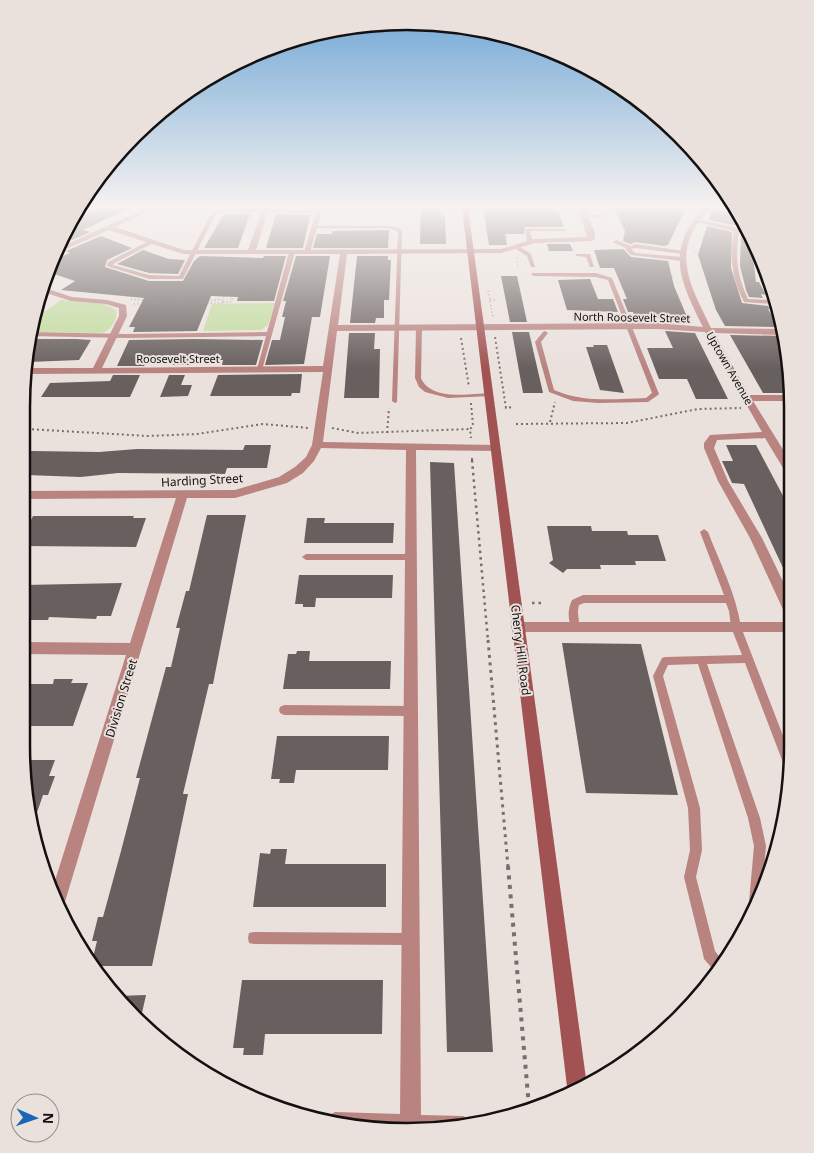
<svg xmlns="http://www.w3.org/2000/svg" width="814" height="1153" viewBox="0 0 814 1153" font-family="'Noto Sans',sans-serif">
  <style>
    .green { fill: #c1db9d }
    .building { fill: #68605e }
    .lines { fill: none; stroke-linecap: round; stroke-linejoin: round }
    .path-far4 { stroke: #756f6d; stroke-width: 1; stroke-dasharray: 1 2.5; stroke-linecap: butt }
    .path-far3 { stroke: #756f6d; stroke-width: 2; stroke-dasharray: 2 3; stroke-linecap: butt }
    .path-far2 { stroke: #756f6d; stroke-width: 2.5; stroke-dasharray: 2.5 4; stroke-linecap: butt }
    .path-far1 { stroke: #756f6d; stroke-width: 3; stroke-dasharray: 3 4.5; stroke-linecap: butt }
    .path { stroke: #756f6d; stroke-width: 4; stroke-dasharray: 4 5.5; stroke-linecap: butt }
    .lane { fill: #b98380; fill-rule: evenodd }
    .street { fill: #b98380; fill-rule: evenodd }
    .secondary { fill: #a05352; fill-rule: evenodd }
    .labels { text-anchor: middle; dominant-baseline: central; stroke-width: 4; stroke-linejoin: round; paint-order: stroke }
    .far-street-label { font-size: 11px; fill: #141110; stroke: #eae1dd }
    .street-label { font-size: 12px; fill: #141110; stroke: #eae1dd }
    .rim { fill: none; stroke: #141110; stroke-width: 2.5 }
  </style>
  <rect width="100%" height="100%" fill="#eae1dd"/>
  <path class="green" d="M61,300L104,304L116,310C118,319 111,330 102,333L29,332L34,319Z
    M275,303L268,325L261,330L203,331L212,304Z"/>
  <path class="building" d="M98,208H130L83,230L90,232L61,245L71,219Z
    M421,208H441L440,214L445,216L446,244H420Z
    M483,208H553L554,210H558L564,227H525L524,234H505L507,245H489Z
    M614,208H686L668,245L664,246L635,242L631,244L623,241L625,231Z
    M712,209L738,214L747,228L709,220Z
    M224,214H250L238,248H204Z
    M276,214L310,215L303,248H266Z
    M707,226L732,232L731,268L742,303L768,306L770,309H768L779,327L725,326L716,310L698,255Z
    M389,230L388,248H313L317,234H332L333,231Z
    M741,234L752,235L753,237L752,250L756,282H759L766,295L761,294L763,298L749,297L746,290L740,266Z
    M101,236L132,248L107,260L105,267L149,281H183L194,261L200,256L263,258L264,256H286L274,301H237L238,297L211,296L197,331L133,332L135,327H129L144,298L61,290L75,281L51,273L54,263L61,260L58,258L70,253L66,251Z
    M547,244H570L573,251H549Z
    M623,249L631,257L668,261L674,286L690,324L661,321L659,318H635L633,312H628L623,299H627L614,268H600L594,250Z
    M143,250L169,259L185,260L178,274L149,273L117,264Z
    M296,256H330L320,317H312L304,364L265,365L272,340H280L285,317H282L286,301H283Z
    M357,256H388V260H391L389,300H384V318H376L375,323H350Z
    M501,276H517L527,322H510Z
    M590,279L598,299H613L618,312L567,310L558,280Z
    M665,331L695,333L728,399H696L687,379H659L647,348H673Z
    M512,332H529L543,393H523Z
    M349,333H375L374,349H380L379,398H344Z
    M730,335L783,336L789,356L790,393H763Z
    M29,339H76L91,340L79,360L28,362Z
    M194,339L263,340L256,365H222L223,360H190L189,365H173L175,360H147L144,366H117L129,340Z
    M593,345H607L624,393L600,390L586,347H594Z
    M302,374L300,393H292L291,396H210L218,375Z
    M113,375H140L130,397H41L50,383L110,381Z
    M169,375H185L181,385H192L188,396L160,397Z
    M245,445H271L267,468H227L225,474L118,473L81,477L26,475V459L31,451L99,452L137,449L243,450Z
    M726,445H756L790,509L791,585L744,484L732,483L722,461H733Z
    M430,462L454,463L493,1052H447Z
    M207,515H246L213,684H209L183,794H188L152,966H91L97,941H92L98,917H103L121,851L140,778H136L166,667H171L180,628H176L186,591H189Z
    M33,516H134L133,518H146L136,547L25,546V532Z
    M307,518H325L324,523H394L393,543H304Z
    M547,526H591L592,531H627L628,535H658L666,561H635L636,565H600L601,569H567L563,573L549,563L553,560Z
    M299,575H393L392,598H316L315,607H303V604H295Z
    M122,583L111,616H97L96,619L49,617L48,620H24V585Z
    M562,643L641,644L678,795L586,793Z
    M297,651H310L309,661H391L390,689H283L288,654H296Z
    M54,679H73L71,683H88L73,726H22V684H53Z
    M277,736H389L388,770H296L294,783H279L280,779H271Z
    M23,760H55L49,776H55L48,795H43L32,827Z
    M271,849H287L285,864H386V907H253L260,853L270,854Z
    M242,980H383L382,1034H265L263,1055H243L244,1048H233Z
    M146,995L140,1022L117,996Z"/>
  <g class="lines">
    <path class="path-far4" d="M682,217L679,221L684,222
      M503,227L507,239
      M631,231L658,236
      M694,252L725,257
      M517,258L518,267
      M241,260L244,262L231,302H222L236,262Z
      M640,274L675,276
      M488,291L493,317
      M131,299L161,302
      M490,300H497
      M201,302L222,299
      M134,304L223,303"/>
    <path class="path-far3" d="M495,337L506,408L513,407
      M461,338L469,387
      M471,403L473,426L470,429L471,438
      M550,422L555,402
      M516,424L627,423L698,409L741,408
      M332,428L358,433L470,429
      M27,429L148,436L197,434L263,424L309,428
      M387,433L389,408
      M472,458V462"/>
    <path class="path-far2" d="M472,460L488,641
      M532,603H544"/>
    <path class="path-far1" d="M488,640L508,867"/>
    <path class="path" d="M508,866L529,1107"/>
    <path class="lane" d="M220,210L319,211L321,212L318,226H388L399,228L402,231L397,402L395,403L392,401L398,232L395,230L388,228H317L310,252L307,254L304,252L316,213L221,212L215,215L183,279H149L107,266L108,262L151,240L153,241V243L113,264V265L149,275L179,276L211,214Z
      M583,215H605L607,216L605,217H581V215Z
      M695,219L749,230L751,233L739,232C735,258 737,275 748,299L772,300L773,304L744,302C731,277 730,258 734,231L693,221V219Z
      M525,229H565L567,230L565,231H530L533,242L530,244L527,242Z
      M616,240L631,246L635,244L685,251L686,252L683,254L636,248L631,249L635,253L682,257L685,259L682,261L631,255L625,249L626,248L614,243L613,242Z
      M516,247H520L531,254L535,267H531L527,256L516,249Z
      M292,250L295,252L262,370H258L257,369L266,336L127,338L29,336V332L127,334L267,332L289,252Z
      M576,254H590L594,267H590L586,257L576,256Z
      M757,255H759L771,295L768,294L760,281Z
      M532,273H596L612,278L659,394L658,395L648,402L598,403L573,401L549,392L535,342L543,332L545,331L548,333L541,342L554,390C584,403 615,399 646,398L652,393L608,280L596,277L534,276L531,274Z
      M419,326L422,328L421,378C431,401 469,394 489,393L491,394V396L448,398L425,392L419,387L415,378L416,328Z
      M704,529L708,532C720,563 736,594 741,627L792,759L791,778L788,777L787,773L745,663L707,664L760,818L766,846L762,893L752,918L750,917L748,913L754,846L748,818L698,664L668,665L663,676L700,808L702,850L696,877L715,951L724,963L717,974L704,959L703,954L684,877L690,850L688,808L653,676L662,658L665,657L742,655L731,627L729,611L726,603H584L579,605C576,614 581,622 578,630L575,631L572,630C568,619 567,611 572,600L583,595H724L700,532Z
      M306,554H411L415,557L411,560H306L302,557Z
      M790,663H791V671L787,670L785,667L787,664Z
      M284,705L411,706L415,708L416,711L415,714L411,716L284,715L280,713L279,710L280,707Z
      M254,932L410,933L415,934L416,939L415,944L410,945L254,944L249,943L248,938L249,933Z"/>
    <path class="street" d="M147,208H154L115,227L184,250H248L263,208H269L256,250L501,249L534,239L587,237L578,208H584L595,233V239L591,241L535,243L501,253L347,254L338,325L658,323L703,327C680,280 665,252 703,208H709C704,216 696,224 692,233C676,265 697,298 711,328L781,329L782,335L714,333L749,395H790V401H753L790,461V474L786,473L765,438L717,440L714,448L728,481L762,538L791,598V617L786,616L750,538L718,481L704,448V443L710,435L762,432L705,332L658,329L337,331L323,442L495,445L500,448L495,451L416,450L421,1115L463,1116L470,1120L472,1124L458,1128H356L326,1120L328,1116L335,1112L400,1114L406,450L321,448L314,461L303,473L287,483L235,498H187L64,905L62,906L53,887L126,655L23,654V642L130,643L176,498L26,499V491L235,490L279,477L295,467L306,457L312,445L323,372L28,374V368H93L119,316V308L106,304L71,301L43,292L45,288L72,297L107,300L126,305L127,316L102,368L323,366L340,254H183L109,230L59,252L61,247Z
      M518,622H791V632H518L513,631L511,627L513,623Z"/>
    <path class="secondary" d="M462,208H468L587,1086L568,1095Z"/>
  </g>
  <linearGradient id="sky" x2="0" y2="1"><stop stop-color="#6da5d6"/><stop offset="0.56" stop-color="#f6f2f0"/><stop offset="1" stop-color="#f6f2f0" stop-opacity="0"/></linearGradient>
  <rect width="814" height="369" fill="url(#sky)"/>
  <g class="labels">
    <g class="far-street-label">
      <text transform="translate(632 317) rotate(1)">North Roosevelt Street</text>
      <text x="178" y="358">Roosevelt Street</text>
      <text transform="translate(730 368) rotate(60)">Uptown Avenue</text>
    </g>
    <g class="street-label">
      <text transform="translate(202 480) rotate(-3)">Harding Street</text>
      <text transform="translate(521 650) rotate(83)">Cherry Hill Road</text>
      <text transform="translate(121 698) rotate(-73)">Division Street</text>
    </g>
  </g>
  <path d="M0 0H814V1153H0ZM407 30H407A377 377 0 0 1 784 407V746A377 377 0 0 1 407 1123H407A377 377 0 0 1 30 746V407A377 377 0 0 1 407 30Z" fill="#eae1dd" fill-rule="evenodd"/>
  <path class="rim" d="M407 30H407A377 377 0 0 1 784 407V746A377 377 0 0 1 407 1123H407A377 377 0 0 1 30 746V407A377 377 0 0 1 407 30Z"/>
  <g transform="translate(35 1118) rotate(92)"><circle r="24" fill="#eae1dd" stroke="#948e8b"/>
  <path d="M0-4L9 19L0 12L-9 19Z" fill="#1b66b5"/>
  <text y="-8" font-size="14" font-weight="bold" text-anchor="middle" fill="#141110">N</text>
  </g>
</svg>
